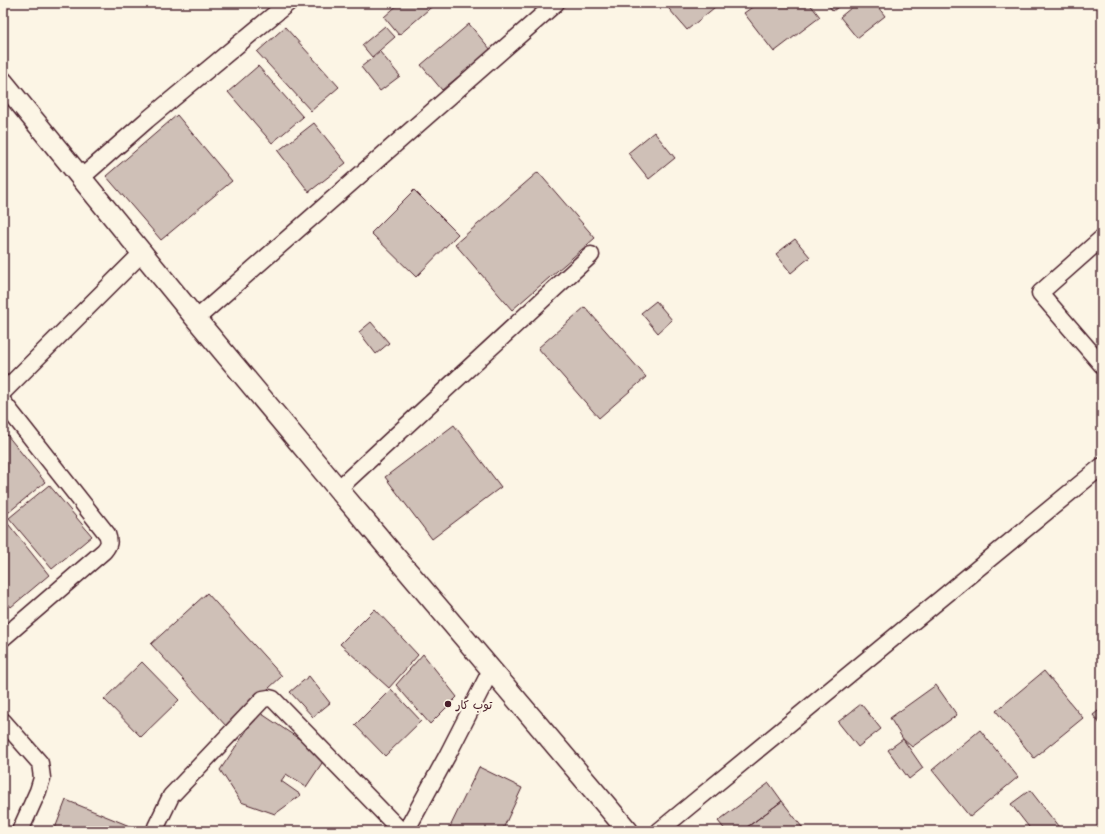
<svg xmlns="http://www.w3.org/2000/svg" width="1105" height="834" viewBox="0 0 1105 834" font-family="'Playpen Sans','Playpen Sans Arabic',sans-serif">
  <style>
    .building { fill: #cfc0b7; stroke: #4a1f2b }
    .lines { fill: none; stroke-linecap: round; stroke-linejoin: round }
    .minor-casing { stroke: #4a1f2b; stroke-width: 19 }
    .tertiary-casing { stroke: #4a1f2b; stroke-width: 23 }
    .minor { stroke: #fcf5e5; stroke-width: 16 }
    .tertiary { stroke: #fcf5e5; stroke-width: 20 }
    .poi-dot { fill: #4a1f2b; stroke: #fcf5e5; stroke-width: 1.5 }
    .labels { text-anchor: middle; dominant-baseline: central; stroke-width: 4; stroke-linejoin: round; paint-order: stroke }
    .poi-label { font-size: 12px; fill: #4a1f2b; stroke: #fcf5e5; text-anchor: start }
  </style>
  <rect width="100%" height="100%" fill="#fcf5e5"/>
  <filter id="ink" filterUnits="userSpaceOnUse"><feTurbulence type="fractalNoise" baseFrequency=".025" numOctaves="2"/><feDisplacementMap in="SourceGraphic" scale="8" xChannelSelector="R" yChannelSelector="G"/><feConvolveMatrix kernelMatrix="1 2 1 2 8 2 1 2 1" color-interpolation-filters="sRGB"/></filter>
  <g filter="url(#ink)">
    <path class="building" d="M400,3H436L399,35L384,17Z
      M664,3H720L687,30Z
      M758,3H809L820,17L774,52L744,13Z
      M826,3H843L833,11Z
      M857,3H875L885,16L857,38L840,17Z
      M469,24L491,50L442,90L421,65Z
      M385,26L395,37L372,57L362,45Z
      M285,27L339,87L311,111L257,52Z
      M380,52L400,76L380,91L361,67Z
      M258,66L303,117L272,143L228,92Z
      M177,115L232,181L161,240L106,176Z
      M314,123L346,163L309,192L278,151Z
      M654,132L675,158L649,179L628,153Z
      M538,172L595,238L512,310L455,244Z
      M414,190L458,234L416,277L371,233Z
      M795,239L810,257L791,273L776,254Z
      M656,301L672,320L658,333L641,313Z
      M585,307L646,377L599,418L538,348Z
      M371,322L389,343L376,354L359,332Z
      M454,425L501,487L432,539L385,477Z
      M3,430L45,482L3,517Z
      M49,485L92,536L52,569L9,518Z
      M5,520L49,575L11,607L3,597V522Z
      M207,593L282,676L227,727L151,644Z
      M375,609L418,655L389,688L340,644Z
      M423,654L457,697L430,724L396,685Z
      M142,662L179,700L141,737L104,699Z
      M1044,671L1083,718L1034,758L996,711Z
      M309,676L330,703L313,717L290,692Z
      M936,685L957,715L912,747L903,739L890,718Z
      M391,689L421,721L385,756L355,725Z
      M861,704L881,729L858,747L838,722Z
      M1102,708V724L1101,725L1093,715Z
      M259,712L326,757L306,787L286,774L281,781L301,795L275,814L241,802L220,770Z
      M980,730L1018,777L970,817L932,770Z
      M903,739L923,768L909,779L888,750Z
      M479,767L522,788L502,831H448Z
      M769,783L782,801L742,831H726L718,821Z
      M1030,790L1062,831H1032L1011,804Z
      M66,800L132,827L131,831H54Z
      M782,801L805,831H742Z"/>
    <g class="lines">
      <g class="minor-casing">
        <path id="minor" d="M81,178L147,120L288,3
          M1102,238L1040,293L1102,365
          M196,319L556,3
          M3,392L142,253
          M3,402L107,534C110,542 109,545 104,551L3,638
          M338,489L591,255
          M3,721L40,763L42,778L38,791L20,831
          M156,831V827L171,796L263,699L269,698L273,699L401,831
          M406,831L447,756L491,670
          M659,831L1102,466"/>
      </g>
      <g class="tertiary-casing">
        <path id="tertiary" d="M3,82L196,319L338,489L628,831"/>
      </g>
      <use href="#minor" class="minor"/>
      <use href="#tertiary" class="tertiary"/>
    </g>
  </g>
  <circle class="poi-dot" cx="448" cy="704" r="4"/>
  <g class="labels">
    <g class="poi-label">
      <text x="456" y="704">توب كار</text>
    </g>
  </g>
  <rect width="1105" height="834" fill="none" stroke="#fcf5e5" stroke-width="16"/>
  <rect x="8" y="8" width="1089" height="818" fill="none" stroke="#4a1f2b" stroke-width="1.5" filter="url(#ink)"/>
</svg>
